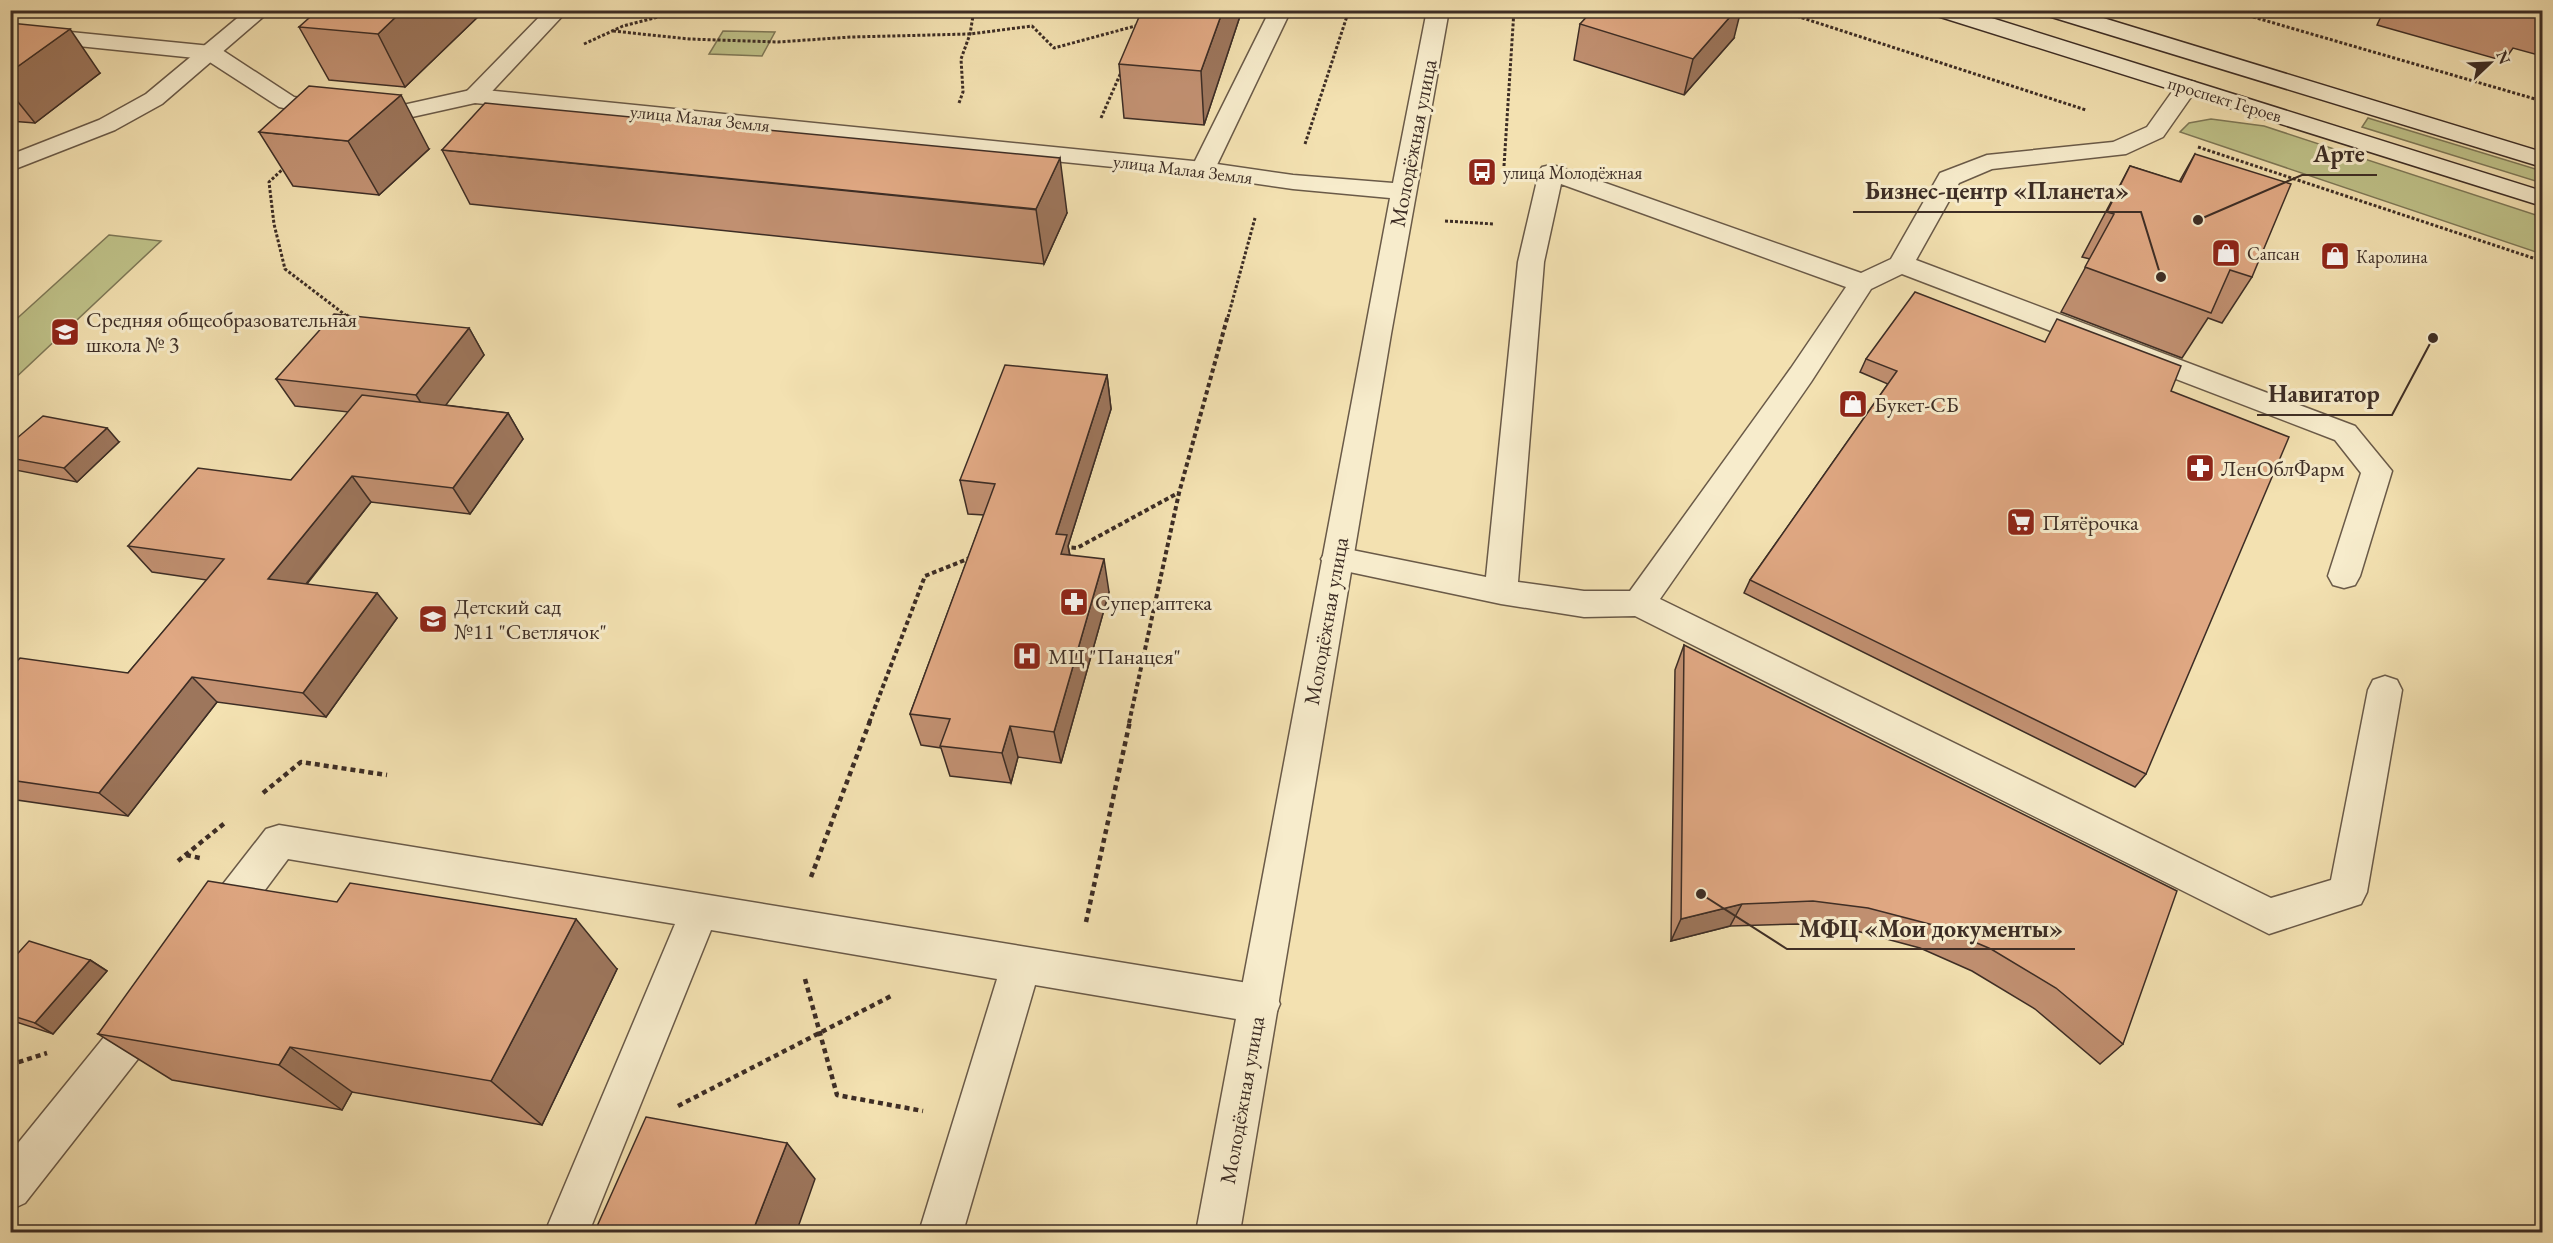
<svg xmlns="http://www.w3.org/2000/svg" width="2553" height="1243" viewBox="0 0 2553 1243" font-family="'EB Garamond',serif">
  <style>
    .green { fill: #bfc289; stroke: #7e7857; stroke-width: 1.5 }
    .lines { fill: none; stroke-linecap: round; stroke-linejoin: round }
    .lane-casing { stroke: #6a5a48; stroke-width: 3 }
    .street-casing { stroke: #6a5a48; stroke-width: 3 }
    .secondary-casing { stroke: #3d2d25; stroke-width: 3 }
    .path-far2 { stroke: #3d2d25; stroke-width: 3; stroke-dasharray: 3 2; stroke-linecap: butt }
    .path-far1 { stroke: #3d2d25; stroke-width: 4; stroke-dasharray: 4.5 3; stroke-linecap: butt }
    .path { stroke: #3d2d25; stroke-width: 4.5; stroke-dasharray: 5 4; stroke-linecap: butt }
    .lane { fill: #f7eccc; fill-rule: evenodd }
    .street { fill: #f7eccc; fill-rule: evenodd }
    .secondary { fill: #f7eccc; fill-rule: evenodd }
    .wall { fill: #c19071; stroke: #3d2d25; stroke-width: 1.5 }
    .shaded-wall { fill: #9d765c; stroke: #3d2d25; stroke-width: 1.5 }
    .building { fill: #e0a883; stroke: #3d2d25; stroke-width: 1.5 }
    .labels { text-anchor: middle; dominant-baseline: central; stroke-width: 6; stroke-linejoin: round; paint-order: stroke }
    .far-street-label { font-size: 18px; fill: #3d2d25; stroke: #f7eccc }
    .far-poi-label { font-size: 18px; fill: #3d2d25; stroke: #f7eccc; text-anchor: start }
    .street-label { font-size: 22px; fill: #3d2d25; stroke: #f7eccc }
    .poi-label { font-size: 22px; fill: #3d2d25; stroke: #f7eccc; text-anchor: start }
    .leader { fill: none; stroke: #3d2d25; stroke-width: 2 }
    .callout-dot { fill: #3d2d25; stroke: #f7eccc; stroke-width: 2 }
    .callout-label { font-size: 24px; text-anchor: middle; font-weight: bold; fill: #3d2d25; stroke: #f7eccc; stroke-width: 6; stroke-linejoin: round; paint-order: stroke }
  </style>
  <rect width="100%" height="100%" fill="#f3e1b1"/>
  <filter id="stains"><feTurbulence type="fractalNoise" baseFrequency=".00333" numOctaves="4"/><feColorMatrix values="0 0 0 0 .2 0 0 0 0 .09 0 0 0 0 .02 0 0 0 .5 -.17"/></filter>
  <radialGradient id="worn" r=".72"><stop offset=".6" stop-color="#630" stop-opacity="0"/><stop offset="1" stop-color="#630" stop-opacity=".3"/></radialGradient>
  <path class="green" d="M723,31L775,32L762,56L709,54Z
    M2368,118L2542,171V183L2362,127Z
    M2211,119L2264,126L2542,217V254L2180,132L2189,123Z
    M109,235L161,241L11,382V324Z"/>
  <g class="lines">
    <g class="lane-casing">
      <path id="lane" d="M247,10H271L162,104L115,130L10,171V155L99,120L146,94Z
        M546,10H568L483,101L475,103L467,101L463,96L467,91Z
        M1270,10H1291L1215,169L1212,174L1203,176L1194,174L1191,169Z
        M2187,80L2195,82L2198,87L2163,137L2126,154L1992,169L1959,183L1916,260L2355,426L2392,471L2360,576L2355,585L2344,588L2333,585L2328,576L2361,473L2335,440L1902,274L1871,289L1811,382L1660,599L2271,898L2331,880L2368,690L2373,680L2385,676L2397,680L2402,690L2367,892L2361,904L2269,934L1635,616L1584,617L1501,604L1326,567L1321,559L1326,551L1337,547L1486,577L1518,262L1539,172L1542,167L1551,165L1560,167L1861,273L1891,259L1940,173L1987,155L2113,142L2147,127L2179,82ZM1561,184L1846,287L1791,368L1630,591H1584L1518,582L1544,262Z
        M279,825L1260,985L1274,990L1280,1004L1274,1018L1260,1023L1035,985L963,1232H919L997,979L711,930L589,1232H545L675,924L288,859L230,937L216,942L202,937L197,924L202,911L266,829Z
        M149,994L163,999L169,1013L163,1027L25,1203L10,1210V1153L135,999Z"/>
    </g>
    <g class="street-casing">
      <path id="street" d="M1427,10H1449L1391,334L1240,1232H1196L1390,198L1293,189L1203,176L475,103L394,121L307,113L279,107L205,59L10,39V26L211,46L219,48L294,97L307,99L394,107L475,89L1203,162L1293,175L1393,183Z"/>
    </g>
    <g class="secondary-casing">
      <path id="secondary" d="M1932,10H1966L2542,191V206L1934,15Z
        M2043,10H2077L2542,152V167L2045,15Z"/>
    </g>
    <path class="path-far2" d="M1778,10L2086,110
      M2229,10L2542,101
      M613,31L689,39L778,42L851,37L970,34L1032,26L1054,48L1139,25
      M584,44L623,26L686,10
      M959,103L963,92L961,59L970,34L974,10
      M1101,118L1122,70
      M1305,144L1349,10
      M2198,147L2542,261
      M1504,166L1514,10
      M285,167L269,182L274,224L285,269L348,317
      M1445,221L1494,224
      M1228,317L1255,218"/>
    <path class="path-far1" d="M346,315L348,317
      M1064,547L1077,548L1178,493
      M869,723L925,576L970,558
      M1129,723L1179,493L1228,315"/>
    <path class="path" d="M263,793L301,762L387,775
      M186,855L200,858
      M178,861L226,822
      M811,877L870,721
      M1086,922L1130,721
      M805,979L837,1095L923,1111
      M10,1065L47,1053
      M678,1106L893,995"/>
    <use href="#lane" class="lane"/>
    <use href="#street" class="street"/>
    <use href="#secondary" class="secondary"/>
  </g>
  <path class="wall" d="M485,10L405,87L329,80L299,27Z
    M1242,10L1204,125L1124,118L1119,64Z
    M2384,10H2542V56L2513,48L2504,61L2377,25Z
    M10,23L100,73L35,123L10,121Z
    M1580,24L1734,38L1684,95L1574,60Z
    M259,132L429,149L379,195L293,186Z
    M442,150L1067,213L1044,264L470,204Z
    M2195,154L2252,277L2222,323L2208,318L2182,358L2061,312L2090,259L2082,257L2130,166L2179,182Z
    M469,328L484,355L445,405L508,413L523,439L470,514L371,502L307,584L397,618L326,717L217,702L128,816L10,799V669L128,673L207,580L152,572L128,546L291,480L349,412L295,406L276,379Z
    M1866,359L2171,391L2146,774L2135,787L1744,593L1750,580L1888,384L1860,372Z
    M1107,375L1111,409L1068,546L1070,555L1109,592L1061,763L1018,757L1011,783L950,776L941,748L921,745L910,714L984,515L968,514L960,480Z
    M119,442L77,482L10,469V444Z
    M1684,645L2123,1044L2100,1064L2035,1009L1972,971L1920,948L1853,930L1799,924L1730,926L1671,941L1675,670Z
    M90,960L107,971L53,1034L10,1020V962Z
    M617,969L542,1125L352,1092L342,1110L172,1080L98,1034Z"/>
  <path class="shaded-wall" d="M403,10H485L405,87L378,34Z
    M1223,10H1242L1204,125L1201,71Z
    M1736,10H1741L1734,38L1684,95L1693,59Z
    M70,29L100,73L35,123L10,92V72Z
    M401,95L429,149L379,195L348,141Z
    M1060,158L1067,213L1044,264L1036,209Z
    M469,328L484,355L433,422L416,395Z
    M1107,375L1111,409L1068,546L1072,568L1066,587L1056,534Z
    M508,413L523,439L470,514L453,488Z
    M107,428L119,442L77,482L64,468Z
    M352,476L371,502L290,604L268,579Z
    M1104,559L1109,592L1061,763L1054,732Z
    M377,593L397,618L326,717L303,693Z
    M192,677L217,702L128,816L99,793Z
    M1010,726L1018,757L1011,783L1002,753Z
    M1742,904L1730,926L1671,941L1681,919Z
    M576,919L617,969L542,1125L491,1081Z
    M90,960L107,971L53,1034L35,1023Z
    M290,1047L352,1092L342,1110L279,1065Z
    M787,1143L815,1179L796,1233H752Z"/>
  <path class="building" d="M318,10H403L378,34L299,27Z
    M1142,10H1223L1201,71L1119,64Z
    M1593,10H1736L1693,59L1580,24Z
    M10,23L70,29L10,72Z
    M309,86L401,95L348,141L259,132Z
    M485,103L1060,158L1036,209L442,150Z
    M2195,154L2291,184L2252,277L2230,270L2211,313L2085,267L2114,214L2107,212L2130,166L2181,182Z
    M1915,292L2045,342L2057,319L2181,366L2171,391L2289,437L2146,774L1750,580L1897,371L1866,359Z
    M334,314L469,328L416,395L276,379Z
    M1005,365L1107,375L1056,534L1067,535L1061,554L1104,559L1054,732L1010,726L1002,753L940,746L950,719L910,714L995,484L960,480Z
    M362,395L508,413L453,488L352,476L268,579L377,593L303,693L192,677L99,793L10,780V669L20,658L128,673L224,559L128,546L198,468L291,480Z
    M43,416L107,428L64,468L10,458V444Z
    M1684,645L2177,891L2123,1044L2056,988L1991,949L1937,926L1868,908L1813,901L1742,904L1681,919Z
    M208,881L337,902L350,883L576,919L491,1081L290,1047L279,1065L98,1034Z
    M29,941L90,960L35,1023L10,1015V962Z
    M646,1117L787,1143L752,1233H594Z"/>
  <defs>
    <g id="bus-square" transform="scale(1.5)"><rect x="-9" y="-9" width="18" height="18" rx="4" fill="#8f2418" stroke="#f7eccc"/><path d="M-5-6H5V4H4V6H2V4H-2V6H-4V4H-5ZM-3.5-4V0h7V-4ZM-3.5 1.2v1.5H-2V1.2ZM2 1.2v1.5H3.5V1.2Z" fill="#fff"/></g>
    <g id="shop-square" transform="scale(1.5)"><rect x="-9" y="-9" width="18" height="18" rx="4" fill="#8f2418" stroke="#f7eccc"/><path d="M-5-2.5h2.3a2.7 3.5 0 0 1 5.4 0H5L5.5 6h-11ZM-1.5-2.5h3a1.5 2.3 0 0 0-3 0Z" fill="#fff"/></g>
    <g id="school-square" transform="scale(1.5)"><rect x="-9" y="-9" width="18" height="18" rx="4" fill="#8f2418" stroke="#f7eccc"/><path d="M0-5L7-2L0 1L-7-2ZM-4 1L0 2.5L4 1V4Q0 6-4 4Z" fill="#fff"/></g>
    <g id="pharmacy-square" transform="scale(1.5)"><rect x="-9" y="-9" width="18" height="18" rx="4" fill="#8f2418" stroke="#f7eccc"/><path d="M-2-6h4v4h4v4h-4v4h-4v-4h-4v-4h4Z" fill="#fff"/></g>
    <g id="supermarket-square" transform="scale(1.5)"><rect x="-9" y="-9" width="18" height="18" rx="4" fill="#8f2418" stroke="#f7eccc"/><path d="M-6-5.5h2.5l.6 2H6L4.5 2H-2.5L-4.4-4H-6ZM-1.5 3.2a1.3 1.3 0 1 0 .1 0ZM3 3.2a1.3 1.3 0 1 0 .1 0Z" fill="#fff"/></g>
    <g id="hospital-square" transform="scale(1.5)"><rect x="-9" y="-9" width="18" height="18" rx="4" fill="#8f2418" stroke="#f7eccc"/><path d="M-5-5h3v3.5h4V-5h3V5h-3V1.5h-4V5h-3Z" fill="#fff"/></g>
  </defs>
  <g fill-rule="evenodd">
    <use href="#bus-square" x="1482" y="172"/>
    <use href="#shop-square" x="2226" y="253"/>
    <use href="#shop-square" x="2335" y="256"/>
    <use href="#school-square" x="65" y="332"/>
    <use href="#shop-square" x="1853" y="404"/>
    <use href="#pharmacy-square" x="2200" y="468"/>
    <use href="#supermarket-square" x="2021" y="522"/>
    <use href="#pharmacy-square" x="1074" y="602"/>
    <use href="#school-square" x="433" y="619"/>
    <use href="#hospital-square" x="1027" y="656"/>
  </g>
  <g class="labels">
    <g class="far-street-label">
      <text transform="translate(2225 99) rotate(17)">проспект Героев</text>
      <text transform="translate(700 118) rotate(6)">улица Малая Земля</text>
      <text transform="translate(1183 169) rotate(7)">улица Малая Земля</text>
    </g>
    <g class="far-poi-label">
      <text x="1503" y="172">улица Молодёжная</text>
      <text x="2247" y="253">Сапсан</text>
      <text x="2356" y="256">Каролина</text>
    </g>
    <g class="street-label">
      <text transform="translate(1413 143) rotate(-79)">Молодёжная улица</text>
      <text transform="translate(1326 621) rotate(-80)">Молодёжная улица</text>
      <text transform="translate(1242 1100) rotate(-80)">Молодёжная улица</text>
    </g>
    <g class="poi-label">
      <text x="86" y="319">Средняя общеобразовательная<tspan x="86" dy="25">школа № 3</tspan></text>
      <text x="1874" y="404">Букет-СБ</text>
      <text x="2221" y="468">ЛенОблФарм</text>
      <text x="2042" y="522">Пятёрочка</text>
      <text x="1095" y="602">Супер аптека</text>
      <text x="454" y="606">Детский сад<tspan x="454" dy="25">№11 "Светлячок"</tspan></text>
      <text x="1048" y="656">МЦ "Панацея"</text>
    </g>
  </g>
  <path class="leader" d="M2198 220L2302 175H2377M2161 277L2141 212H1853M2433 338L2392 415H2257M1701 894L1787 949H2075"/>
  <g class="callout-dot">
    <circle cx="2198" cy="220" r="6"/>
    <circle cx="2161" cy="277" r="6"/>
    <circle cx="2433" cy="338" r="6"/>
    <circle cx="1701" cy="894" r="6"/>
  </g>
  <g class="callout-label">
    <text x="2339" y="162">Арте</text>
    <text x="1997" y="199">Бизнес-центр «Планета»</text>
    <text x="2324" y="402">Навигатор</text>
    <text x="1931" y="937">МФЦ «Мои документы»</text>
  </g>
  <rect width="2553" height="1243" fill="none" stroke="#f3e1b1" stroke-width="36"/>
  <rect x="12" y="12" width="2529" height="1219" fill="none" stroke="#3d2d25" stroke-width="3"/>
  <rect x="18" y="18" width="2517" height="1207" fill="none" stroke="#3d2d25" stroke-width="1.5"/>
  <g transform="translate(2490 63) rotate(67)" stroke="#f7eccc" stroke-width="4.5" paint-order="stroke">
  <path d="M0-4.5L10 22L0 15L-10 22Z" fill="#3d2d25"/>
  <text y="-9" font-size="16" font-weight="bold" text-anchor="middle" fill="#3d2d25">N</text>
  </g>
  <rect width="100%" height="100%" filter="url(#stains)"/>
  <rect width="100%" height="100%" fill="url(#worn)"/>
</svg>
